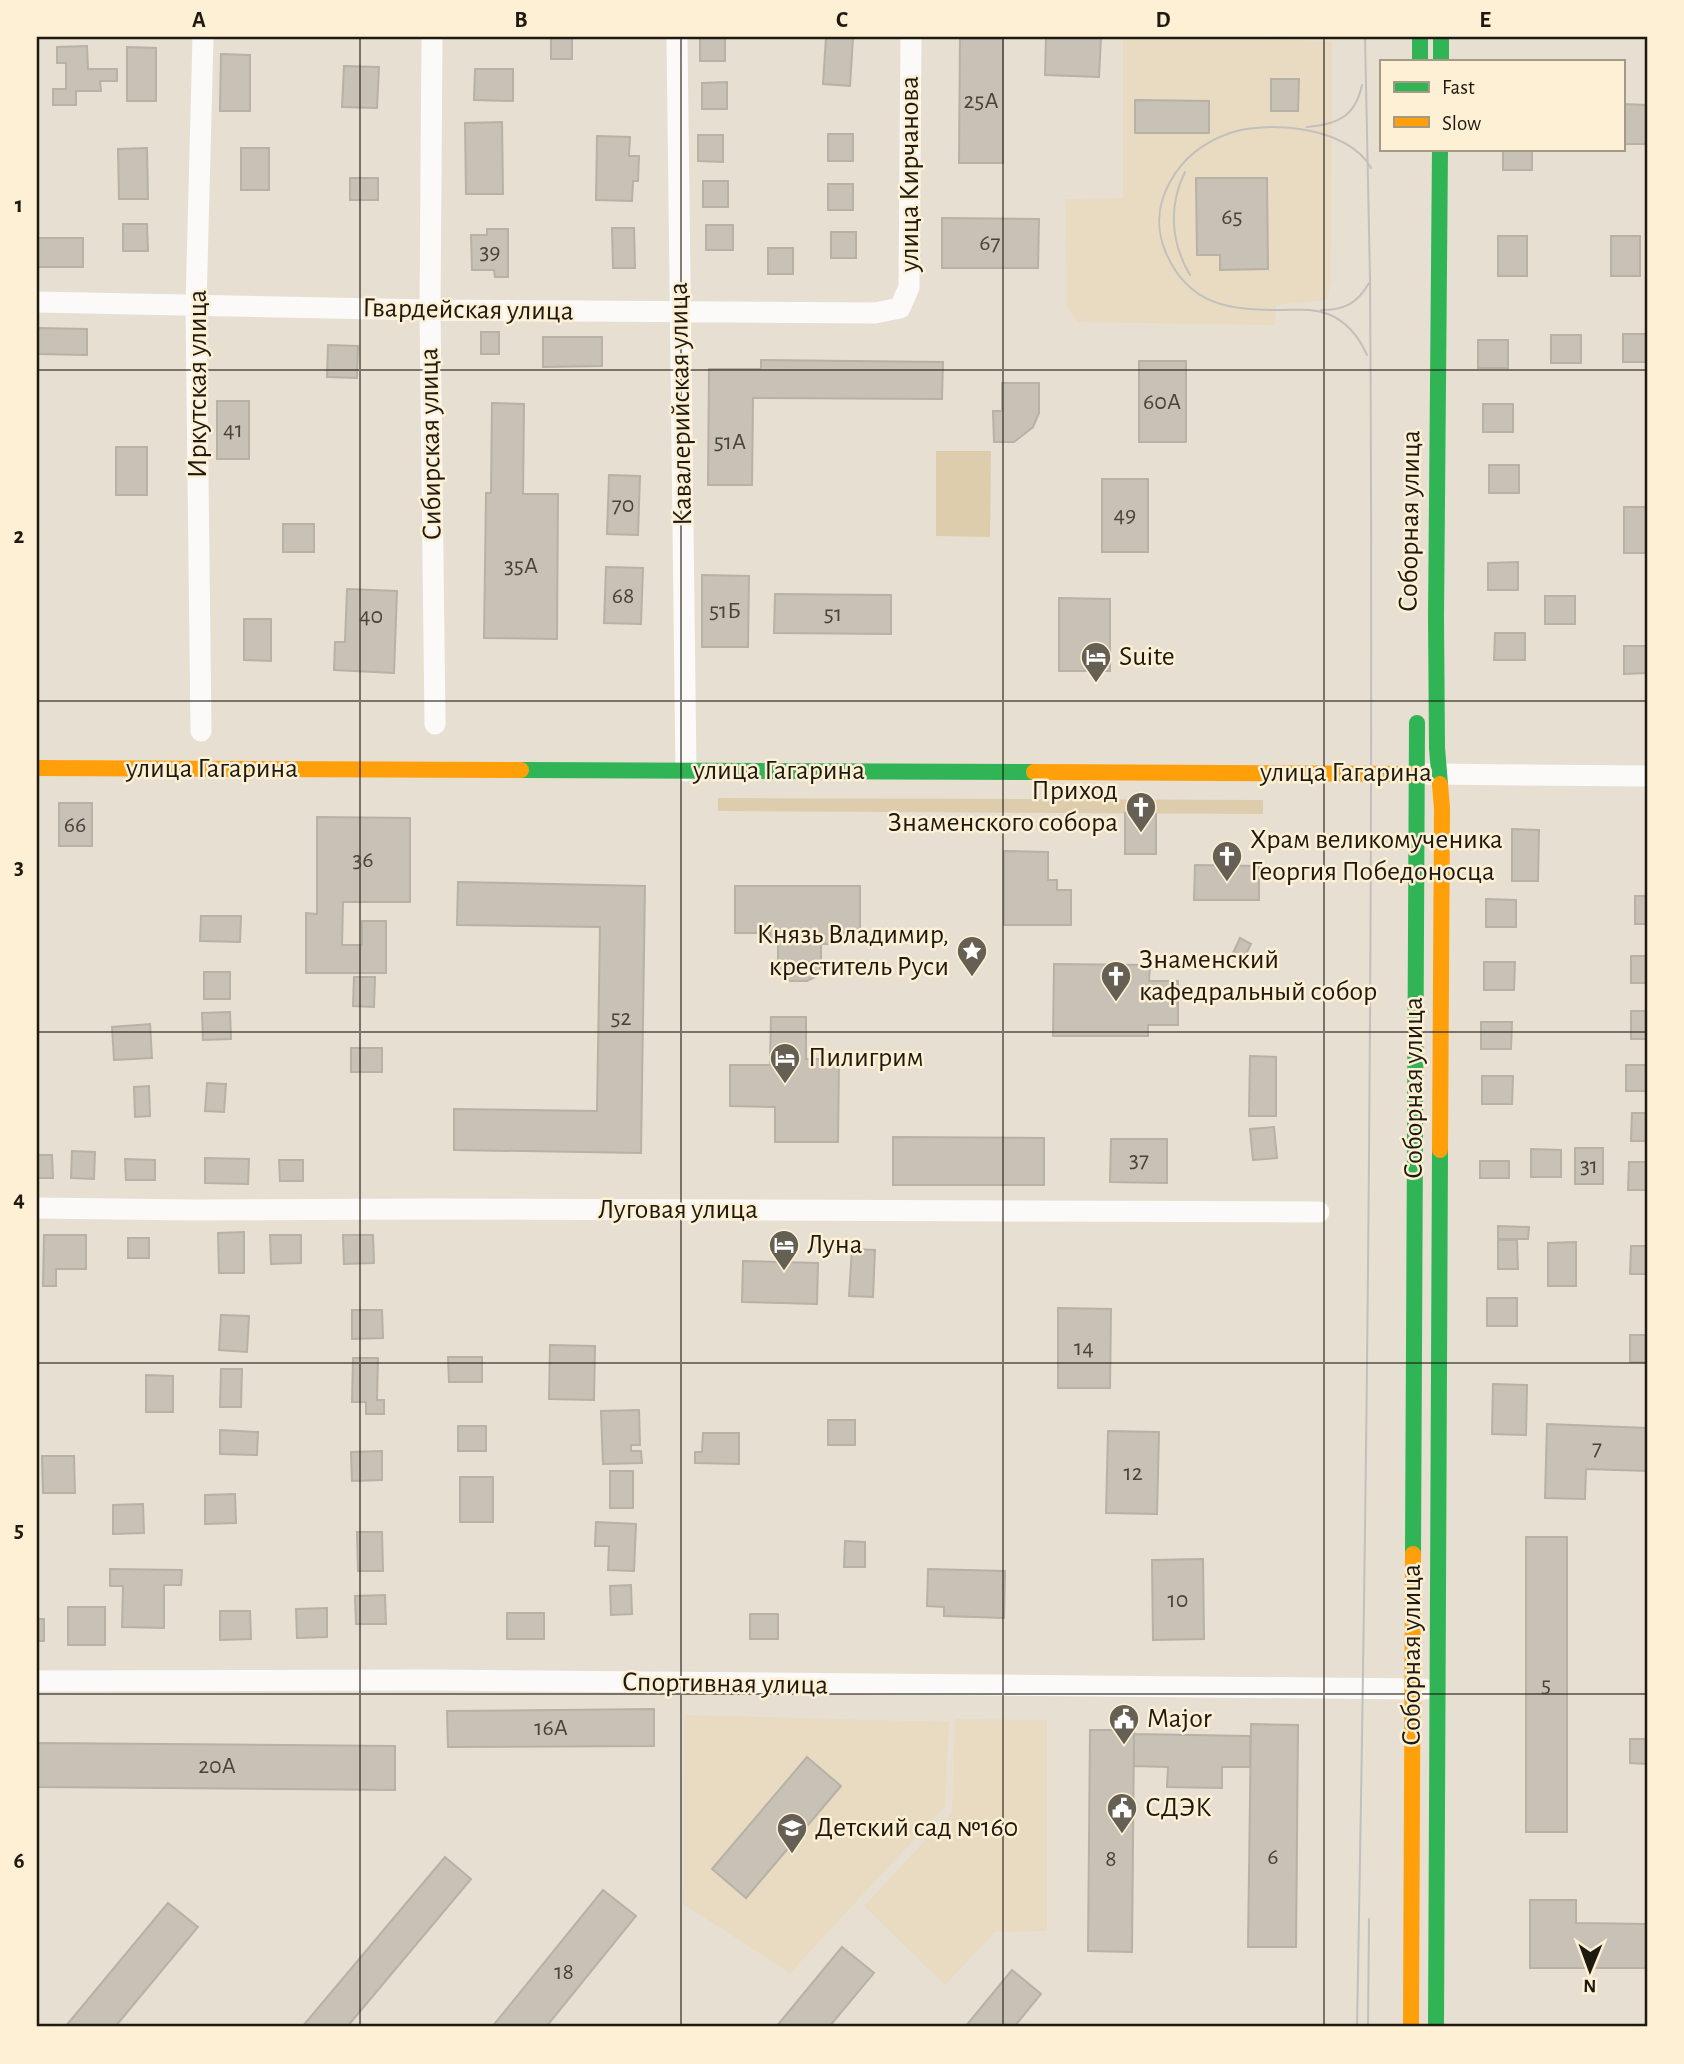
<svg xmlns="http://www.w3.org/2000/svg" width="1684" height="2064" viewBox="0 0 1684 2064" font-family="'Alegreya Sans',sans-serif">
  <style>
    .built { fill: #e8dbc2 }
    .green { fill: #decdac }
    .building { fill: #c7c1b6; stroke: #b7b1a6; stroke-width: 2 }
    .lines { fill: none; stroke-linecap: round; stroke-linejoin: round }
    .street { stroke: #fbfaf8; stroke-width: 21 }
    .fast { stroke: #30b455; stroke-width: 16 }
    .slow { stroke: #ff9f0a; stroke-width: 16 }
    .tram { stroke: #c2c0bd; stroke-width: 2 }
    .grid { fill: none; stroke: #1f1a10; stroke-width: 2; stroke-opacity: 0.55 }
    .labels { text-anchor: middle; dominant-baseline: central; stroke-width: 5; stroke-linejoin: round; paint-order: stroke }
    .number-label { font-size: 24px; fill: #49443a }
    .street-label { font-size: 28px; fill: #1f1a10; stroke: #fdf0d5 }
    .poi-label { font-size: 28px; fill: #1f1a10; stroke: #fdf0d5; text-anchor: start }
    .neatline { fill: none; stroke: #1f1a10; stroke-width: 2.5 }
    .grid-label { font-size: 23px; text-anchor: middle; font-weight: bold; fill: #1f1a10 }
  </style>
  <rect width="100%" height="100%" fill="#e7dfd1"/>
  <path class="built" d="M1123,37L1332,41L1331,280L1327,300L1276,305L1275,325L1078,322L1067,307L1065,199L1123,198Z
    M684,1715L949,1722L945,1806L790,1973L683,1904Z
    M955,1719L1047,1720V1931L995,1932L945,1985L864,1906L952,1812Z"/>
  <path class="green" d="M936,451H991L990,537L936,536Z
    M718,798L1263,800V814L718,811Z"/>
  <path class="building" d="M551,37H572V59H551Z
    M700,37H725V61H700Z
    M826,37L853,38L850,86L823,84Z
    M1046,37H1101L1099,77L1045,75Z
    M960,39H1003V163H959Z
    M87,46L88,69H117V81H100L101,91H76V105H53V89H66V63H57V47Z
    M127,47L156,48V101H127Z
    M221,54L250,55V111H220Z
    M344,66L379,67L377,108L342,107Z
    M475,69H513V101L474,100Z
    M1271,79H1299L1298,111H1271Z
    M727,82V109H702V83Z
    M1135,100L1209,101V133H1135Z
    M1623,104L1646,105L1647,144H1623Z
    M502,122L503,194H466L465,123Z
    M828,134H853V161H828Z
    M698,135H723V162L698,161Z
    M597,136L630,137L629,156H639L638,181H633L632,201L596,200Z
    M147,148L148,199H119L118,149Z
    M241,148H269V190H241Z
    M1503,149H1532V170H1503Z
    M350,178H378V200H350Z
    M1196,178H1267L1268,269L1220,270V255H1197Z
    M703,181H728V207H703Z
    M828,184H853V210H828Z
    M942,218L1039,219L1038,268H942Z
    M123,224H147L148,251H123Z
    M706,225H733V250H706Z
    M612,228H634L635,268H613Z
    M487,229H508V277H495L494,270H472L471,235H487Z
    M831,232H856V258H831Z
    M1498,236H1527V276H1498Z
    M1611,236H1640V276H1611Z
    M37,238H83V267H37Z
    M768,248H793V274H768Z
    M37,328L87,329V355L37,354Z
    M481,332H499V354H481Z
    M1623,334H1647V362H1623Z
    M1551,335H1581V363H1551Z
    M543,337H602V366L543,367Z
    M1478,340H1508V368H1478Z
    M328,345L358,346L357,378L327,377Z
    M761,360L943,362L942,399L753,398L752,485H708L709,369H761Z
    M1139,361H1186V442H1139Z
    M1002,383H1039V413L1033,427L1014,442H994L993,411H1002Z
    M217,401H249V459H217Z
    M492,403L524,404L523,494H558L557,639L484,638L486,493H491Z
    M1483,404H1513V432H1483Z
    M116,447H147V495H116Z
    M1489,465H1519V493H1489Z
    M609,475L640,476L638,535L607,534Z
    M1102,479H1148V552H1102Z
    M1624,507H1647V553H1624Z
    M283,524H314V552H283Z
    M1518,562V590H1488V563Z
    M606,567L643,568L641,624L604,623Z
    M702,575L749,576L748,647H702Z
    M347,589L397,591L394,673L334,670L335,642H345Z
    M775,594L891,595V634L774,633Z
    M1545,596H1575V624H1545Z
    M1059,598L1110,599V671H1059Z
    M244,619H271V661L244,660Z
    M1495,633H1525V660H1494Z
    M1624,646H1647V673L1624,674Z
    M59,803H92V846H59Z
    M1125,813L1156,814V854H1125Z
    M317,817L410,818V902H343L342,945H362V921H386V973H306V913L317,914Z
    M1512,829L1539,830L1538,881H1512Z
    M1004,851L1048,852V880H1057V890H1071V925H1004Z
    M1195,865L1259,866V900H1194Z
    M458,882L645,886L641,1153L454,1150V1109L597,1111L600,927L457,925Z
    M735,886H860V934H829V944H821V966L817,976L807,981H790L782,976L778,967V943H770V933H735Z
    M1635,896H1647V924H1635Z
    M1486,899L1516,900V927H1486Z
    M201,916H241L240,942L200,941Z
    M1240,938L1251,944L1244,958L1233,953Z
    M1631,956H1647V983H1631Z
    M1484,962H1515L1514,990H1484Z
    M1054,964L1150,965L1149,981H1178V1025H1148V1036H1053Z
    M204,972H230V999H204Z
    M354,977H375L374,1007L353,1006Z
    M1631,1011H1647V1039H1631Z
    M230,1012L231,1039L203,1040L202,1013Z
    M771,1017H806V1059H839L838,1142H775V1107L730,1106V1065H770Z
    M1481,1022H1512L1511,1049H1481Z
    M150,1024L152,1058L114,1060L112,1027Z
    M351,1048H382V1072H351Z
    M1250,1056L1276,1057V1116H1249Z
    M1626,1065H1647V1091H1626Z
    M1482,1076H1513L1512,1104H1482Z
    M207,1083L226,1084L224,1112L205,1111Z
    M149,1086L150,1116L135,1117L134,1087Z
    M1632,1113H1647V1141H1631Z
    M1274,1127L1277,1158L1253,1160L1250,1129Z
    M893,1137L1044,1138V1185H893Z
    M1111,1139H1167V1183L1110,1182Z
    M1575,1148H1603V1184H1575Z
    M1531,1149L1561,1150V1177H1531Z
    M72,1151L95,1152L94,1179L71,1178Z
    M37,1155H52L53,1178H37Z
    M205,1158L249,1159L248,1184L205,1183Z
    M125,1159L155,1160V1180H126Z
    M279,1160H303V1181H280Z
    M1480,1161H1509V1178H1480Z
    M1629,1162H1647V1190H1628Z
    M1498,1226L1529,1227L1528,1239H1498Z
    M244,1232V1273H219L218,1233Z
    M44,1235H86V1269H56V1286H43Z
    M270,1235H301V1263L271,1264Z
    M343,1235H373L374,1263L344,1264Z
    M128,1238H149V1258H128Z
    M1498,1240H1517L1518,1269H1498Z
    M1576,1242V1286H1548V1243Z
    M1631,1246H1647V1274H1630Z
    M852,1249L875,1250L873,1297L849,1296Z
    M743,1261L818,1263L817,1304L742,1302Z
    M1487,1298H1517V1326H1487Z
    M1058,1308L1111,1309L1110,1388H1058Z
    M352,1310H382L383,1338L352,1339Z
    M221,1315L249,1316L247,1352L219,1350Z
    M1630,1335H1647V1362H1630Z
    M550,1345L595,1346L594,1400L549,1399Z
    M448,1357H482V1382H449Z
    M353,1358H378L377,1400H384V1414H366V1402H352Z
    M221,1369H242L241,1407H220Z
    M146,1375L173,1376V1412H146Z
    M1493,1384L1527,1385L1526,1435L1492,1434Z
    M639,1410L640,1445H631V1451H641L642,1463L603,1464L601,1411Z
    M828,1420H855V1445H828Z
    M1547,1424L1647,1428V1471L1586,1469L1585,1499L1545,1498Z
    M458,1426H486V1451H458Z
    M220,1430L258,1432L257,1455L220,1454Z
    M1108,1431L1159,1432L1157,1514L1106,1513Z
    M703,1433H739V1464L695,1463V1452H702Z
    M382,1451V1480L352,1481L351,1452Z
    M42,1456H74L75,1493H43Z
    M610,1471H633V1508H610Z
    M460,1477H493V1522H460Z
    M235,1494L236,1523L205,1524V1495Z
    M143,1504L144,1533L113,1534V1505Z
    M596,1522L636,1524L634,1571L608,1570L609,1546H595Z
    M357,1532H382L383,1571H358Z
    M1526,1537H1567V1832H1526Z
    M845,1541L865,1542V1567H844Z
    M1203,1559L1204,1639L1153,1640L1152,1560Z
    M110,1569L182,1570L181,1585H164V1628L122,1627L123,1586H110Z
    M928,1569L1005,1571L1004,1618L944,1616V1607L927,1606Z
    M631,1585L632,1614L611,1615L610,1586Z
    M385,1595L386,1624H356L355,1596Z
    M68,1607H105V1645H68Z
    M327,1608V1637L297,1638L296,1609Z
    M220,1611H250L251,1639L220,1640Z
    M507,1613H544V1639H507Z
    M750,1614H778V1639H750Z
    M37,1619H44V1641H37Z
    M654,1709V1746L448,1747L447,1711Z
    M1251,1724L1298,1725L1296,1947H1248Z
    M1090,1730H1134L1132,1952L1088,1951Z
    M1134,1734L1250,1736V1767H1222V1788L1167,1787L1168,1767L1134,1766Z
    M1630,1739H1647V1764L1630,1763Z
    M38,1743L395,1746V1790L38,1787Z
    M807,1757L841,1786L746,1898L712,1869Z
    M445,1857L471,1879L347,2027H302Z
    M603,1890L636,1916L546,2027H492Z
    M1530,1900H1576V1923L1647,1924V1968H1530Z
    M168,1903L198,1927L115,2027H65Z
    M842,1947L874,1973L829,2027H776Z
    M1012,1970L1041,1994L1014,2027H965Z"/>
  <g class="lines">
    <path class="street" d="M432,37L430,310L435,724
      M677,37L686,771
      M37,302L430,310L875,313L900,308L909,287L911,37
      M201,731L196,306L203,37
      M1427,774L1647,776
      M37,1208L194,1210L432,1209L1319,1212
      M37,1681L428,1680L1424,1689"/>
    <path class="fast" d="M1420,37V61
      M1441,37V61
      M1440,149L1436,617L1437,748L1440,784
      M521,770L1034,772
      M1413,1554L1417,723
      M1436,2027L1440,1150"/>
    <path class="slow" d="M37,768L521,770
      M1034,772L1417,774
      M1440,784L1442,808L1440,1150
      M1411,2027L1413,1554"/>
    <path class="tram" d="M1307,127C1338,124 1355,117 1362,85
      M1185,172C1168,206 1171,243 1190,275
      M1321,310C1344,310 1357,304 1369,283
      M1367,355C1359,337 1348,322 1328,314C1313,308 1297,310 1281,310C1230,310 1189,306 1166,253C1156,230 1157,205 1170,182C1183,158 1204,142 1230,133C1269,120 1349,127 1371,168
      M1357,2027C1368,1444 1374,860 1370,277C1369,197 1366,117 1365,37
      M1368,2027L1369,1919"/>
  </g>
  <path class="grid" d="M360,37V2027M681,37V2027M1003,37V2027M1324,37V2027M37,370H1647M37,701H1647M37,1032H1647M37,1363H1647M37,1694H1647"/>
  <defs>
    <g id="hotel-pin" transform="scale(1.575)"><path d="M0 17L-7.5 6A9.5 9.5 0 1 1 7.5 6Z" fill="#655f54" stroke="#fdf0d5"/><path d="M-6-4.5h1.5V1H6V5H4.5V3h-9V5H-6ZM-4 0a1.8 1.8 0 1 1 3.6 0ZM.5 0V-2.5h3Q6-2.5 6 0Z" fill="#fff"/></g>
    <g id="church-pin" transform="scale(1.575)"><path d="M0 17L-7.5 6A9.5 9.5 0 1 1 7.5 6Z" fill="#655f54" stroke="#fdf0d5"/><path d="M-1.2-6h2.4v3.5h3.3v2.4h-3.3V6h-2.4V-.1h-3.3v-2.4h3.3Z" fill="#fff"/></g>
    <g id="sight-pin" transform="scale(1.575)"><path d="M0 17L-7.5 6A9.5 9.5 0 1 1 7.5 6Z" fill="#655f54" stroke="#fdf0d5"/><path d="M0-6L1.8-2.2L6-1.7L2.9 1.2L3.7 5.4L0 3.3L-3.7 5.4L-2.9 1.2L-6-1.7L-1.8-2.2Z" fill="#fff"/></g>
    <g id="civic-pin" transform="scale(1.575)"><path d="M0 17L-7.5 6A9.5 9.5 0 1 1 7.5 6Z" fill="#655f54" stroke="#fdf0d5"/><path d="M-.6-6.5H3V-4.5H.6V-3L4-1V1h2V6H-6V1h2V-1L-.6-3ZM-1.2 2.5V6h2.4V2.5Z" fill="#fff"/></g>
    <g id="school-pin" transform="scale(1.575)"><path d="M0 17L-7.5 6A9.5 9.5 0 1 1 7.5 6Z" fill="#655f54" stroke="#fdf0d5"/><path d="M0-5L7-2L0 1L-7-2ZM-4 1L0 2.5L4 1V4Q0 6-4 4Z" fill="#fff"/></g>
  </defs>
  <g fill-rule="evenodd">
    <use href="#hotel-pin" x="1096" y="657"/>
    <use href="#church-pin" x="1141" y="807"/>
    <use href="#church-pin" x="1227" y="856"/>
    <use href="#sight-pin" x="972" y="951"/>
    <use href="#church-pin" x="1116" y="976"/>
    <use href="#hotel-pin" x="785" y="1058"/>
    <use href="#hotel-pin" x="784" y="1245"/>
    <use href="#civic-pin" x="1124" y="1719"/>
    <use href="#civic-pin" x="1122" y="1808"/>
    <use href="#school-pin" x="792" y="1828"/>
  </g>
  <g class="labels">
    <g class="number-label">
      <text x="981" y="101">25А</text>
      <text x="1232" y="217">65</text>
      <text x="990" y="243">67</text>
      <text x="490" y="252">39</text>
      <text x="1162" y="402">60А</text>
      <text x="233" y="430">41</text>
      <text x="730" y="442">51А</text>
      <text x="623" y="505">70</text>
      <text x="1125" y="515">49</text>
      <text x="521" y="566">35А</text>
      <text x="623" y="596">68</text>
      <text x="725" y="611">51Б</text>
      <text x="833" y="614">51</text>
      <text x="371" y="616">40</text>
      <text x="75" y="825">66</text>
      <text x="363" y="860">36</text>
      <text x="621" y="1018">52</text>
      <text x="1139" y="1160">37</text>
      <text x="1589" y="1166">31</text>
      <text x="1084" y="1348">14</text>
      <text x="1597" y="1448">7</text>
      <text x="1133" y="1473">12</text>
      <text x="1178" y="1600">10</text>
      <text x="1546" y="1685">5</text>
      <text x="551" y="1728">16А</text>
      <text x="217" y="1766">20А</text>
      <text x="1273" y="1857">6</text>
      <text x="1111" y="1859">8</text>
      <text x="564" y="1972">18</text>
    </g>
    <g class="street-label">
      <text transform="translate(910 174) rotate(-90)">улица Кирчанова</text>
      <text transform="translate(468 310) rotate(1)">Гвардейская улица</text>
      <text transform="translate(198 384) rotate(-90)">Иркутская улица</text>
      <text transform="translate(681 404) rotate(-91)">Кавалерийская улица</text>
      <text transform="translate(431 444) rotate(-91)">Сибирская улица</text>
      <text transform="translate(1410 521) rotate(-89)">Соборная улица</text>
      <text x="212" y="769">улица Гагарина</text>
      <text x="779" y="771">улица Гагарина</text>
      <text x="1346" y="773">улица Гагарина</text>
      <text transform="translate(1414 1088) rotate(-90)">Соборная улица</text>
      <text x="678" y="1210">Луговая улица</text>
      <text transform="translate(1412 1655) rotate(-90)">Соборная улица</text>
      <text transform="translate(725 1684) rotate(1)">Спортивная улица</text>
    </g>
    <g class="poi-label">
      <text x="1119" y="657">Suite</text>
      <text x="1118" y="791" text-anchor="end">Приход<tspan x="1118" dy="32">Знаменского собора</tspan></text>
      <text x="1250" y="840">Храм великомученика<tspan x="1250" dy="32">Георгия Победоносца</tspan></text>
      <text x="949" y="935" text-anchor="end">Князь Владимир,<tspan x="949" dy="32">креститель Руси</tspan></text>
      <text x="1139" y="960">Знаменский<tspan x="1139" dy="32">кафедральный собор</tspan></text>
      <text x="808" y="1058">Пилигрим</text>
      <text x="807" y="1245">Луна</text>
      <text x="1147" y="1719">Major</text>
      <text x="1145" y="1808">СДЭК</text>
      <text x="815" y="1828">Детский сад №160</text>
    </g>
  </g>
  <rect width="1684" height="2064" fill="none" stroke="#fdf0d5" stroke-width="77"/>
  <rect x="1380" y="60" width="245" height="91" fill="#fdf0d5" stroke="#a49a86" stroke-width="2"/>
  <rect x="1394" y="82" width="35" height="10" fill="#30b455" stroke="#a49a86" stroke-width="2"/>
  <text x="1442" y="94" font-size="21" fill="#1f1a10">Fast</text>
  <rect x="1394" y="117" width="35" height="10" fill="#ff9f0a" stroke="#a49a86" stroke-width="2"/>
  <text x="1442" y="130" font-size="21" fill="#1f1a10">Slow</text>
  <g transform="translate(1590 1970) rotate(181)" stroke="#fdf0d5" stroke-width="5" paint-order="stroke">
  <path d="M0-5L12 26L0 18L-12 26Z" fill="#1f1a10"/>
  <text y="-10" font-size="19" font-weight="bold" text-anchor="middle" fill="#1f1a10">N</text>
  </g>
  <rect x="38" y="38" width="1608" height="1987" class="neatline"/>
  <g class="grid-label">
    <text x="199" y="27">A</text>
    <text x="521" y="27">B</text>
    <text x="842" y="27">C</text>
    <text x="1163" y="27">D</text>
    <text x="1485" y="27">E</text>
    <text x="19" y="212">1</text>
    <text x="19" y="543">2</text>
    <text x="19" y="874">3</text>
    <text x="19" y="1206">4</text>
    <text x="19" y="1537">5</text>
    <text x="19" y="1868">6</text>
  </g>
</svg>
